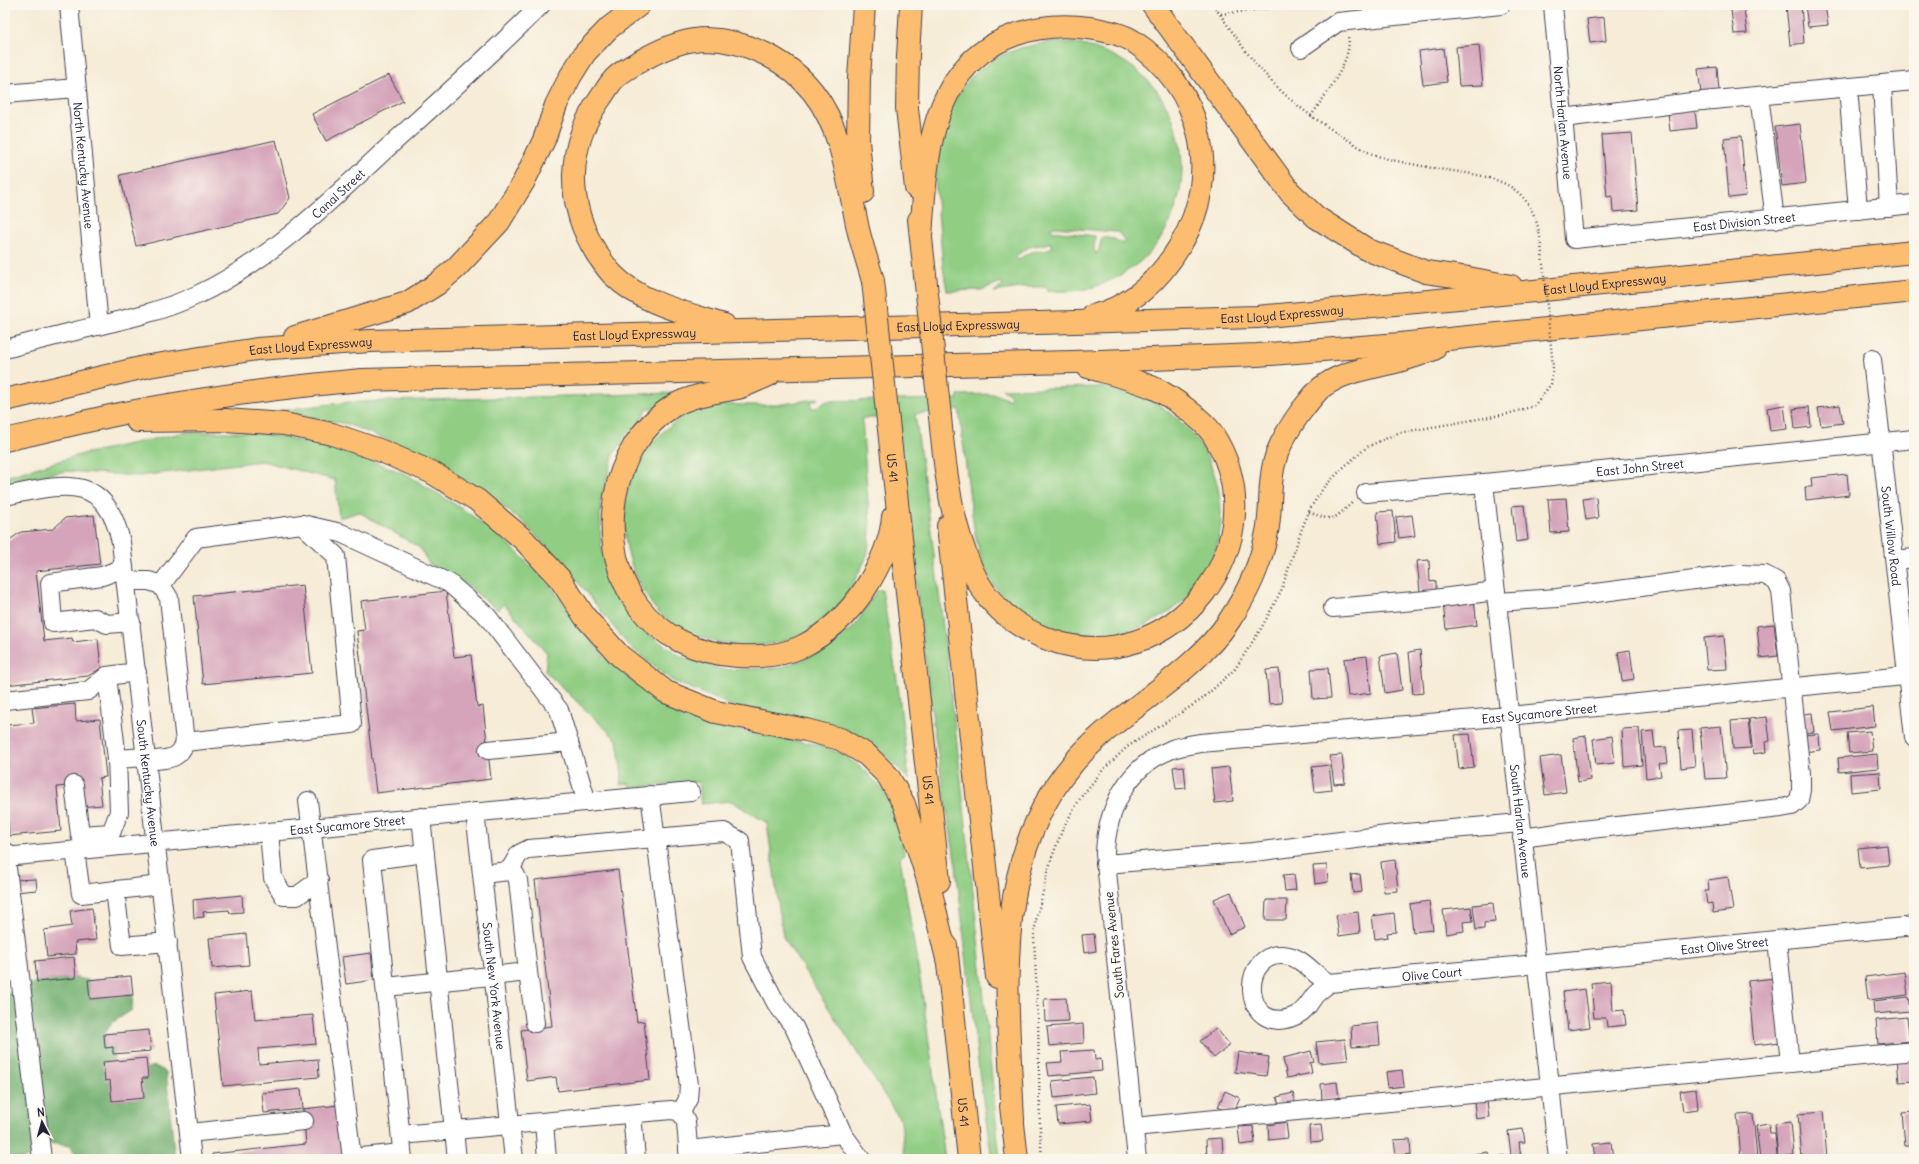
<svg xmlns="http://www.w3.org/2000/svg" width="1919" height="1164" viewBox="0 0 1919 1164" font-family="Delius,sans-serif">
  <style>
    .green { fill: #91ce84; stroke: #5a7860; fill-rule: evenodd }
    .forest { fill: #74b172; stroke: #4b6a56 }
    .building { fill: #d5a4ba }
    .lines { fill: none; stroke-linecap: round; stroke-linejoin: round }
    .minor-casing { stroke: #424052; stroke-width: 20 }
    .highway-casing { stroke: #424052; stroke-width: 24 }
    .path { stroke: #424052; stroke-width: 2.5; stroke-dasharray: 1 3; stroke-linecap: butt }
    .minor { stroke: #fff; stroke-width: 18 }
    .highway { stroke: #fcbd6f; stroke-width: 22 }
    .highway-bridge-casing { stroke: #424052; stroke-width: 24; stroke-linecap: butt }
    .path-bridge { stroke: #424052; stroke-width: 2.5; stroke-dasharray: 1 3; stroke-linecap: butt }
    .highway-bridge { stroke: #fcbd6f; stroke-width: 22 }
    .labels { text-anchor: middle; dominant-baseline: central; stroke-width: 3; stroke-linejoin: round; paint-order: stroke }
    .street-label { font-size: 12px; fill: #22223b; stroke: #fbf7ec }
  </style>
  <rect width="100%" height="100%" fill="#fbf7ec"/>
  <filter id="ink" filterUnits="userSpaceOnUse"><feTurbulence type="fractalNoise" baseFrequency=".025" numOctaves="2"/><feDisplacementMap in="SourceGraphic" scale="8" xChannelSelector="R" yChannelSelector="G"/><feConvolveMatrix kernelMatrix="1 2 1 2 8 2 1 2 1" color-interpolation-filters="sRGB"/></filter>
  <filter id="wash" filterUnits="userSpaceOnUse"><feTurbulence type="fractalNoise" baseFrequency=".012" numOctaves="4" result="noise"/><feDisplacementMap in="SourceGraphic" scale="16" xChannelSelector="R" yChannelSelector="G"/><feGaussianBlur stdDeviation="0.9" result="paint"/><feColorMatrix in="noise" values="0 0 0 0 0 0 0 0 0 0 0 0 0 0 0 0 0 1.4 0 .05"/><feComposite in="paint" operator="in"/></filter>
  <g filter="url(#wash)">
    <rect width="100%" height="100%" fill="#f6ecd7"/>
    <path class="green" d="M1049,42C1124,41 1181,92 1182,168C1182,204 1166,241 1137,264C1122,275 1105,285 1086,289C1073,292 1060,291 1047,291L1046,287H1026L994,292L1003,285L1001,282L981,290L947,291L943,267L935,179L944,115L971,77L986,65L1002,55L1020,48ZM1055,227L1118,232L1125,241L1123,244L1114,239L1102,237L1099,250L1096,254L1094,249L1095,236L1051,231V228ZM1051,243L1052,248C1038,256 1035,245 1019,260L1014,257L1029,247Z
      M1099,387C1228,396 1268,564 1153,621C1123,636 1103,639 1070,634C1037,629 1002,605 988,575C975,548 973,520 969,491C966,463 962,436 959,409L915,414C950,658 975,904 999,1150L1000,1159H992L980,1080L956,866L934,730L914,568L898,418H862C864,442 865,466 867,490C869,511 872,534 867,555C865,562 860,569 857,576C829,635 770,658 707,639C695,635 679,630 669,622C655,612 647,597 639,583C609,522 625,452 684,416C710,400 738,406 766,405C784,405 802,401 819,398L810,403L813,409L827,401L958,399V395L995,394L1009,400L1011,396L1002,389Z
      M675,393L654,409H647L641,420L614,453L600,503L601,546L617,595L645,632L682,657L724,670L780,668L819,653L855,626L877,590H882L898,686L909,780L881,750L840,726L737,708L671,680L628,645L571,573L522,521L481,490L418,452L347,424L284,412L280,410L350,402Z
      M186,432H257L343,450L406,474L467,512L511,546L549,584L605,658L660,703L721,726L776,738L816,744L842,754L866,771L885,793L897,818L904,854L900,858L922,992L945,1159H905L901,1121L783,937L767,823L731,801L701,804L698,782L630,788L629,783L620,785L622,776L617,740L545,671L547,653L504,604L498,610L461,581L429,564L420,548L359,512L339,518L335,480L262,461L139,476L66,471L5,483V477L83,454Z"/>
    <path class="forest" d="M76,978L88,980L90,999L133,995L132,1010L113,1022L104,1034L105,1047H113L114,1061L105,1081L110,1080L112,1101L144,1098L142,1078H148L147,1068L155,1066L166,1072L175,1159H80L70,1146L48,1143L24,1159H5V995L37,982Z"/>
    <g id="blocks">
      <path class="building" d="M1786,5H1801L1804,43L1790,45Z
        M1805,5H1825L1828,25L1808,27Z
        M1744,9L1747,33L1734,34L1731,10Z
        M1604,17L1606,41L1590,43L1587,19Z
        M1479,45L1483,85L1459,86L1456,47Z
        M1443,48L1447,82L1423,85L1419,51Z
        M1717,67L1719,91L1701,93L1698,69Z
        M389,75L403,101L326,141L312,114Z
        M1695,110L1697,128L1670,131L1668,112Z
        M1800,124L1806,183L1782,186L1775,127Z
        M1632,133L1638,210L1613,212L1612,196L1607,197L1602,135Z
        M1741,136L1746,196L1729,198L1724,138Z
        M276,140L290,198L278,214L136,246L120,175Z
        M1784,405L1787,429L1770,431L1767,408Z
        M1840,405L1843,423L1821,426L1818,408Z
        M1809,407L1811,427L1795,429L1793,409Z
        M1847,474L1849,495L1806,500L1805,487H1812L1811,478Z
        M1596,497L1598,518L1586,520L1583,499Z
        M1566,498L1569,532L1551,533L1548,499Z
        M1524,505L1528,540L1516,542L1512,506Z
        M1393,511L1396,542L1380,544L1377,512Z
        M94,515L100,564L36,571L44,641L72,638L73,642L98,639L101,668L88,676L5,685V543L21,532L53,529L65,518Z
        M1412,515L1415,536L1399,538L1396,517Z
        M1429,560L1430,582L1436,581V591L1420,592L1417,561Z
        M303,585L312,673L203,684L194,596Z
        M446,591L454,657L471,655L477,707L483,706L491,779L376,793L357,631L365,630L361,601Z
        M1474,600L1477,625L1446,629L1443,604Z
        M1774,624L1778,656L1760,658L1757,626Z
        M1724,636L1727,669L1707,670L1704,638Z
        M1420,650L1424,693L1413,694L1409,652Z
        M1630,650L1634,679L1622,681L1618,652Z
        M1397,653L1402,690L1385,693L1380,656Z
        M1367,656L1371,693L1348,696L1344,659Z
        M1328,668L1331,698L1313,699L1311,669Z
        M1279,669L1282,703L1269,704L1266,670Z
        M75,704L76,721L100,719L106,777L99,778L102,805L80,807L78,785L57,787L61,831L9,836L5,795V725L34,723L32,708Z
        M1873,707L1875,726L1833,731L1830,712Z
        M1812,713L1814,732L1798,734L1796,715Z
        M1767,717L1770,741L1765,742L1766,752L1753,754L1749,719Z
        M1748,719L1751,748L1733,749L1731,721Z
        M1721,726L1726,778L1705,779L1700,728Z
        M1639,728L1642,765L1624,767L1622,729Z
        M1692,730L1695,766L1681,768L1678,731Z
        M1653,731L1655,748L1666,747L1668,763L1659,764L1661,776L1646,778L1642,732Z
        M1870,731L1872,751L1849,753L1847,733Z
        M1470,734L1474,767L1459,769L1455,735Z
        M1819,734L1820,750L1803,752L1802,735Z
        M1586,736L1591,780L1578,782L1573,738Z
        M1612,736L1615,763L1596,765L1593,739Z
        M1877,754L1878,768L1839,772L1838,758Z
        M1342,755L1345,783L1334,784L1330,756Z
        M1561,755L1566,792L1545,795L1540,758Z
        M1329,765L1332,790L1315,792L1312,767Z
        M1184,766L1186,788L1176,789L1173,767Z
        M1229,767L1233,801L1215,803L1211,769Z
        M1880,772L1881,789L1851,792L1850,774Z
        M1887,845L1889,865L1860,868L1858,848Z
        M1395,860L1398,891L1384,892L1381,862Z
        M1327,865L1328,882L1315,884L1313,866Z
        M618,870L637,1022L644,1021L650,1080L558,1091L556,1077L527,1081L521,1030L552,1026L535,880Z
        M1294,874L1296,890L1285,891L1283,875Z
        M1360,874L1362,892L1353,893L1351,875Z
        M1728,877L1733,910L1713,913L1712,903L1707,904L1705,891H1709L1708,880Z
        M36,879L37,890L15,892L14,880Z
        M1231,892L1245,927L1229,934L1214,899Z
        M242,895L243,912L230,913L229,910L203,912L204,917L194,918L193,900Z
        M1266,900H1287L1286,920H1265Z
        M1429,901L1433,930L1413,932L1410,904Z
        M1493,903L1495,922L1484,923V929L1476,930L1473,905Z
        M1471,907L1473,921L1463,922L1464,931L1446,934L1443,910Z
        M92,908L96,940L75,942L76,954L47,957L44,930L72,926L70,911Z
        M1358,912L1360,933L1339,936L1336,915Z
        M1394,913L1396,932L1387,933L1388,937L1375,939L1372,916Z
        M246,934L249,965L212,968L209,938Z
        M1094,934L1096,951L1084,953L1082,935Z
        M371,953L374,980L346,984L342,957Z
        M74,957L76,978L37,982L35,961Z
        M1905,972L1908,995L1868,1000L1865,977Z
        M131,976L133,995L90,999L88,980Z
        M1775,978L1781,1042L1754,1045L1748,981Z
        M1611,981L1613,1011L1624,1010L1626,1025L1607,1027L1606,1018H1594L1591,983Z
        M1585,989L1590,1027L1568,1030L1563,992Z
        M252,991L255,1020L313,1015L316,1044L258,1049L259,1064L318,1059L319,1077L223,1086L214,995Z
        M1909,997L1911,1011L1874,1014L1873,1001Z
        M1066,998L1068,1021L1045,1022L1044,999Z
        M1907,1017L1910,1041L1878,1044L1876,1020Z
        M1378,1023L1380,1045L1352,1047L1351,1026Z
        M1083,1024L1084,1043L1049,1046L1047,1027Z
        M1216,1028L1230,1045L1214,1058L1200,1041Z
        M149,1030L151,1051L113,1054V1047L105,1048L104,1034Z
        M1345,1039L1348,1060L1319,1063L1316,1042Z
        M1094,1050L1095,1060L1101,1059L1102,1071L1049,1076L1047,1063L1062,1062L1061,1052Z
        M1311,1051L1314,1062L1310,1063L1312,1073L1287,1078L1283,1058Z
        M1238,1052L1269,1057L1266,1076L1235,1072Z
        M1914,1055V1081L1899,1082L1897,1057Z
        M146,1058L148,1078H142L144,1098L112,1101L110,1080L105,1081L103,1062Z
        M1402,1070L1404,1086L1388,1088L1386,1072Z
        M1093,1077L1095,1093L1054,1098L1052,1081Z
        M1337,1082L1339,1098L1322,1100L1321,1084Z
        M301,1089L303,1109L264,1113L262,1093Z
        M1696,1089L1698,1109L1683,1111L1680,1091Z
        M1225,1091L1240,1098L1233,1114L1218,1107Z
        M1293,1093L1296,1107L1280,1111L1277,1097Z
        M1487,1101L1489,1117L1476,1119L1474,1102Z
        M1090,1104L1092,1121L1058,1124L1056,1107Z
        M339,1105L345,1159H212V1154L306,1144L303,1109Z
        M1823,1112L1827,1158L1802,1159L1798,1114Z
        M1914,1112V1146H1905L1902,1113Z
        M1753,1114L1757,1159H1741L1737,1115Z
        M1286,1122L1288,1138L1269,1140L1268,1125Z
        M1791,1122L1794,1155L1778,1157L1775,1124Z
        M1769,1124L1770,1134H1775L1777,1157L1760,1159L1756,1126Z
        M1321,1125L1323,1141L1310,1142L1309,1126Z
        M1253,1126L1255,1143L1240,1145L1238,1127Z
        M1523,1129L1525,1142H1519L1521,1159H1500V1156L1511,1155L1508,1131Z
        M1222,1138L1223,1155L1207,1157L1206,1139Z
        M1410,1139L1411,1154L1396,1156L1394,1140Z
        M1611,1142L1613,1159H1595L1593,1144Z
        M1488,1152L1489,1159H1465V1156Z"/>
    </g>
  </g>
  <g filter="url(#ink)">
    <use href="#blocks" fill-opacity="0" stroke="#424052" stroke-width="1"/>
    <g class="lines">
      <g class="minor-casing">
        <g id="minor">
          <path id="s1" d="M69,5L99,326"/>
          <path id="s2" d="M1553,5L1574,239L1914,204"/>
          <path d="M1301,48L1338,22L1501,5"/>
          <path d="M1882,84L1889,207"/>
          <path d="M1848,87L1858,210"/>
          <path d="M5,94L76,88"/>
          <path d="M1759,96L1775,219"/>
          <path d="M1563,118L1692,102L1914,81"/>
          <path id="s3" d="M5,349C36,341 66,333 97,326C131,318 165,310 197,295C269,261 327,204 385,150C438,102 491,55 541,5"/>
          <path id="s4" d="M1872,359L1914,737"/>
          <path id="s5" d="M1484,483L1558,1159"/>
          <path id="s6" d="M1366,493L1484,483L1914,439"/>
          <path id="s7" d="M5,496C61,485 105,470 121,542L192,1159"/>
          <path d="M302,524L341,533L449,583L487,616L559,710L587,802"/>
          <path d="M1895,560L1914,558"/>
          <path d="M124,568L102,576L50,583L53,623L95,618L107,624L131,622"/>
          <path d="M126,581H149L161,585L169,598L185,742C179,762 165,758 147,761"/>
          <path d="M161,585L196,538L302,524L336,556L352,724L185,742"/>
          <path d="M1497,602L1557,598L1740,574L1765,575L1776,581L1781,591L1801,774V790L1799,800L1792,806L1781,808L1572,831L1522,838"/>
          <path d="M1333,608L1426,600L1496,591"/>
          <path d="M107,676L117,759L146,757"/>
          <path d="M5,700L88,691L107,676L137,672"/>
          <path d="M488,750L569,742"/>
          <path d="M74,785L80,835L111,833L119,812L117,759"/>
          <path d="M650,795L689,1085L688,1099L681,1112"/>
          <path d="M308,801L352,1159"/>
          <path id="s8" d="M475,812L514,1159"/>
          <path d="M421,817L457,1159"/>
          <path d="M269,832L273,878L284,896H297L319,880"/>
          <path d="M75,850L81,894L161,885"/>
          <path d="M5,851L42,1159"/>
          <path id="s9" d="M5,857L691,792"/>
          <path d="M1105,864L1254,852L1395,834L1520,823"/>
          <path d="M509,871L519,854L529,849L724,832L740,841L752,957L776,1003L794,1027L843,1134L861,1159"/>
          <path d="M115,890L122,946L168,942"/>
          <path d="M1777,941L1790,1063"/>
          <path d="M528,972L535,1023"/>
          <path id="s10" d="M1329,983C1325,987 1319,991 1315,995C1309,1003 1306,1010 1297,1015C1241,1042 1236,945 1289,956C1304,959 1315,976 1329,983L1537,964L1914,926"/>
          <path d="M386,987L528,972L518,880L515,874L509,871L482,874"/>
          <path d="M632,1114L636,1159"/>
          <path d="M544,1123L547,1159"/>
          <path d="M1134,1127L1914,1051"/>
          <path d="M189,1133L304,1121"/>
          <path d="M401,1135L671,1110L681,1112L686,1122L689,1159"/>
          <path d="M688,1150L843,1134"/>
          <path d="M352,1158L402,1153"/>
          <path d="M403,1159L372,860L425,853"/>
          <path id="s11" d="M1137,1159L1105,853C1107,809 1127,767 1170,750C1179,746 1190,745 1200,743L1509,716L1914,675"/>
        </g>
      </g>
      <g class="highway-casing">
        <g id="highway">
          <path d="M911,5L908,56L907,108L916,188"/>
          <path d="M1153,5L1290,192L1316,217L1368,250L1426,272L1468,278L1511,286"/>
          <path d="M863,192L858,141L859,78L864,5"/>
          <path d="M919,220L925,275"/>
          <path d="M921,236C925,184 926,126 955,81C985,36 1038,21 1089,28C1103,30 1120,33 1133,41C1201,86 1223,173 1181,244C1161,278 1133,306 1093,316"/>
          <path d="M724,325C687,313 642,304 613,275C607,269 602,261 597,254C565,203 566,145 602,96C606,90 610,83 615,78C623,70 635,64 644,59C662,49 685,39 706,39C746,40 788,60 813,92C843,130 848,183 858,229C862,246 868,263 873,281"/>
          <path d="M295,337L407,303L437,284L456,268L499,222L524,181L544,140L556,105L570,77L585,53L609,28L639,5"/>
          <path d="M769,375C759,379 748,385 738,388C717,392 692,395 673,406C641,426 621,461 615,497C601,582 651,651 738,656C758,657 782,656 801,647C827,634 849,613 865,589C879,567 891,542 893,517"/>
          <path id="s12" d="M5,400L149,366L257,349L370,341L1257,317L1534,291L1914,252"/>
          <path d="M940,417C945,471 952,533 978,582C994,610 1020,629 1050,640C1172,683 1283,542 1212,433C1202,419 1172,397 1156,389C1137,380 1108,373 1088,367"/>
          <path d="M137,421L226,420L284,424L332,434L379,450L431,472L477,500L524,540L560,579L585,617L620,656L666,692L716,712L806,730L840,739L867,755L888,776L904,804L928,880L947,959"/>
          <path id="s13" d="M888,421L939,881"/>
          <path d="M5,440C47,431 88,420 130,412C207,397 284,387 362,380L1073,362L1257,355L1400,344L1914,291"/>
          <path d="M948,526L997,977"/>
          <path id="s14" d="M946,945L969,1159"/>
          <path d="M1011,1106L1017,1159"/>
          <path d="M1013,1120C1007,985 986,835 1100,736C1141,700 1199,666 1229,621C1247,594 1261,564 1267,532C1272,509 1268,483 1275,460C1280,442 1291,425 1302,410C1309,402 1316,390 1325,385C1348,369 1376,368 1402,360C1413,357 1424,353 1434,349"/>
        </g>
      </g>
      <path class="path" d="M1213,5C1230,27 1245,53 1264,73C1285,97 1309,116 1336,132C1347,139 1358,147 1370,153C1383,159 1402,162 1417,165C1475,178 1532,167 1541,244
        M1221,14L1298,5
        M1311,116C1323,98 1354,59 1348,37
        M1309,512C1336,523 1333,519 1353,502
        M1042,1159L1040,1130L1038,1017L1034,937L1036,920L1051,860L1063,828L1081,797L1103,770L1127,747L1201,700L1235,669L1262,627L1281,591L1301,531L1311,507L1324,487L1345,466L1367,447L1398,433L1507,414L1534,406L1551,384L1553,367"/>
      <use href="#minor" class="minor"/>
      <use href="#highway" class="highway"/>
      <g class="highway-bridge-casing">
        <path id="highway-bridge" d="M925,275L940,417
          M873,281L888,421"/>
      </g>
      <path class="path-bridge" d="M1541,244L1553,367"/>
      <use href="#highway-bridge" class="highway-bridge"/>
    </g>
  </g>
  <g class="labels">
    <g class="street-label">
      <text stroke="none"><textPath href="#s2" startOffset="118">North Harlan Avenue</textPath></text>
      <text stroke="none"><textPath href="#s1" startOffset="161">North Kentucky Avenue</textPath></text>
      <text stroke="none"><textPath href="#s3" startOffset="374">Canal Street</textPath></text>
      <text stroke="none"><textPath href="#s2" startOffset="406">East Division Street</textPath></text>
      <text stroke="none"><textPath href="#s12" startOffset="1607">East Lloyd Expressway</textPath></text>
      <text stroke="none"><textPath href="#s12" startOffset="1283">East Lloyd Expressway</textPath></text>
      <text stroke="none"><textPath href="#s12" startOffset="959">East Lloyd Expressway</textPath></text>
      <text stroke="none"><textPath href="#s12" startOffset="635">East Lloyd Expressway</textPath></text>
      <text stroke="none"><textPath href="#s12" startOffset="311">East Lloyd Expressway</textPath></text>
      <text stroke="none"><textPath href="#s6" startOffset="275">East John Street</textPath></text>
      <text stroke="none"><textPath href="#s13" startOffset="47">US 41</textPath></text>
      <text stroke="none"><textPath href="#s4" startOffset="178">South Willow Road</textPath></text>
      <text stroke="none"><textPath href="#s11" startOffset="808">East Sycamore Street</textPath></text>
      <text stroke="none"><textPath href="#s7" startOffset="390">South Kentucky Avenue</textPath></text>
      <text stroke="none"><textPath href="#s13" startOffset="371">US 41</textPath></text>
      <text stroke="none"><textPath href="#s5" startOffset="340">South Harlan Avenue</textPath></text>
      <text stroke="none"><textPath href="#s9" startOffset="344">East Sycamore Street</textPath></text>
      <text transform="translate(1114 945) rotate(-96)">South Fares Avenue</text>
      <text stroke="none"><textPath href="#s10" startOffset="614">East Olive Street</textPath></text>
      <text stroke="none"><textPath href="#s10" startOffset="320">Olive Court</textPath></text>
      <text stroke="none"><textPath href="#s8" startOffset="175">South New York Avenue</textPath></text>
      <text stroke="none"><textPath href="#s14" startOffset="168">US 41</textPath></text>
    </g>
  </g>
  <rect width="1919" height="1164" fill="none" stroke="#fbf7ec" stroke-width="20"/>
  <g transform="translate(42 1122) rotate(354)" stroke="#fbf7ec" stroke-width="3" paint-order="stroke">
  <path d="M0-3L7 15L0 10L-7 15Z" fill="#22223b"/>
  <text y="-6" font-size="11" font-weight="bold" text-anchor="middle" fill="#22223b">N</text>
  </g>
</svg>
